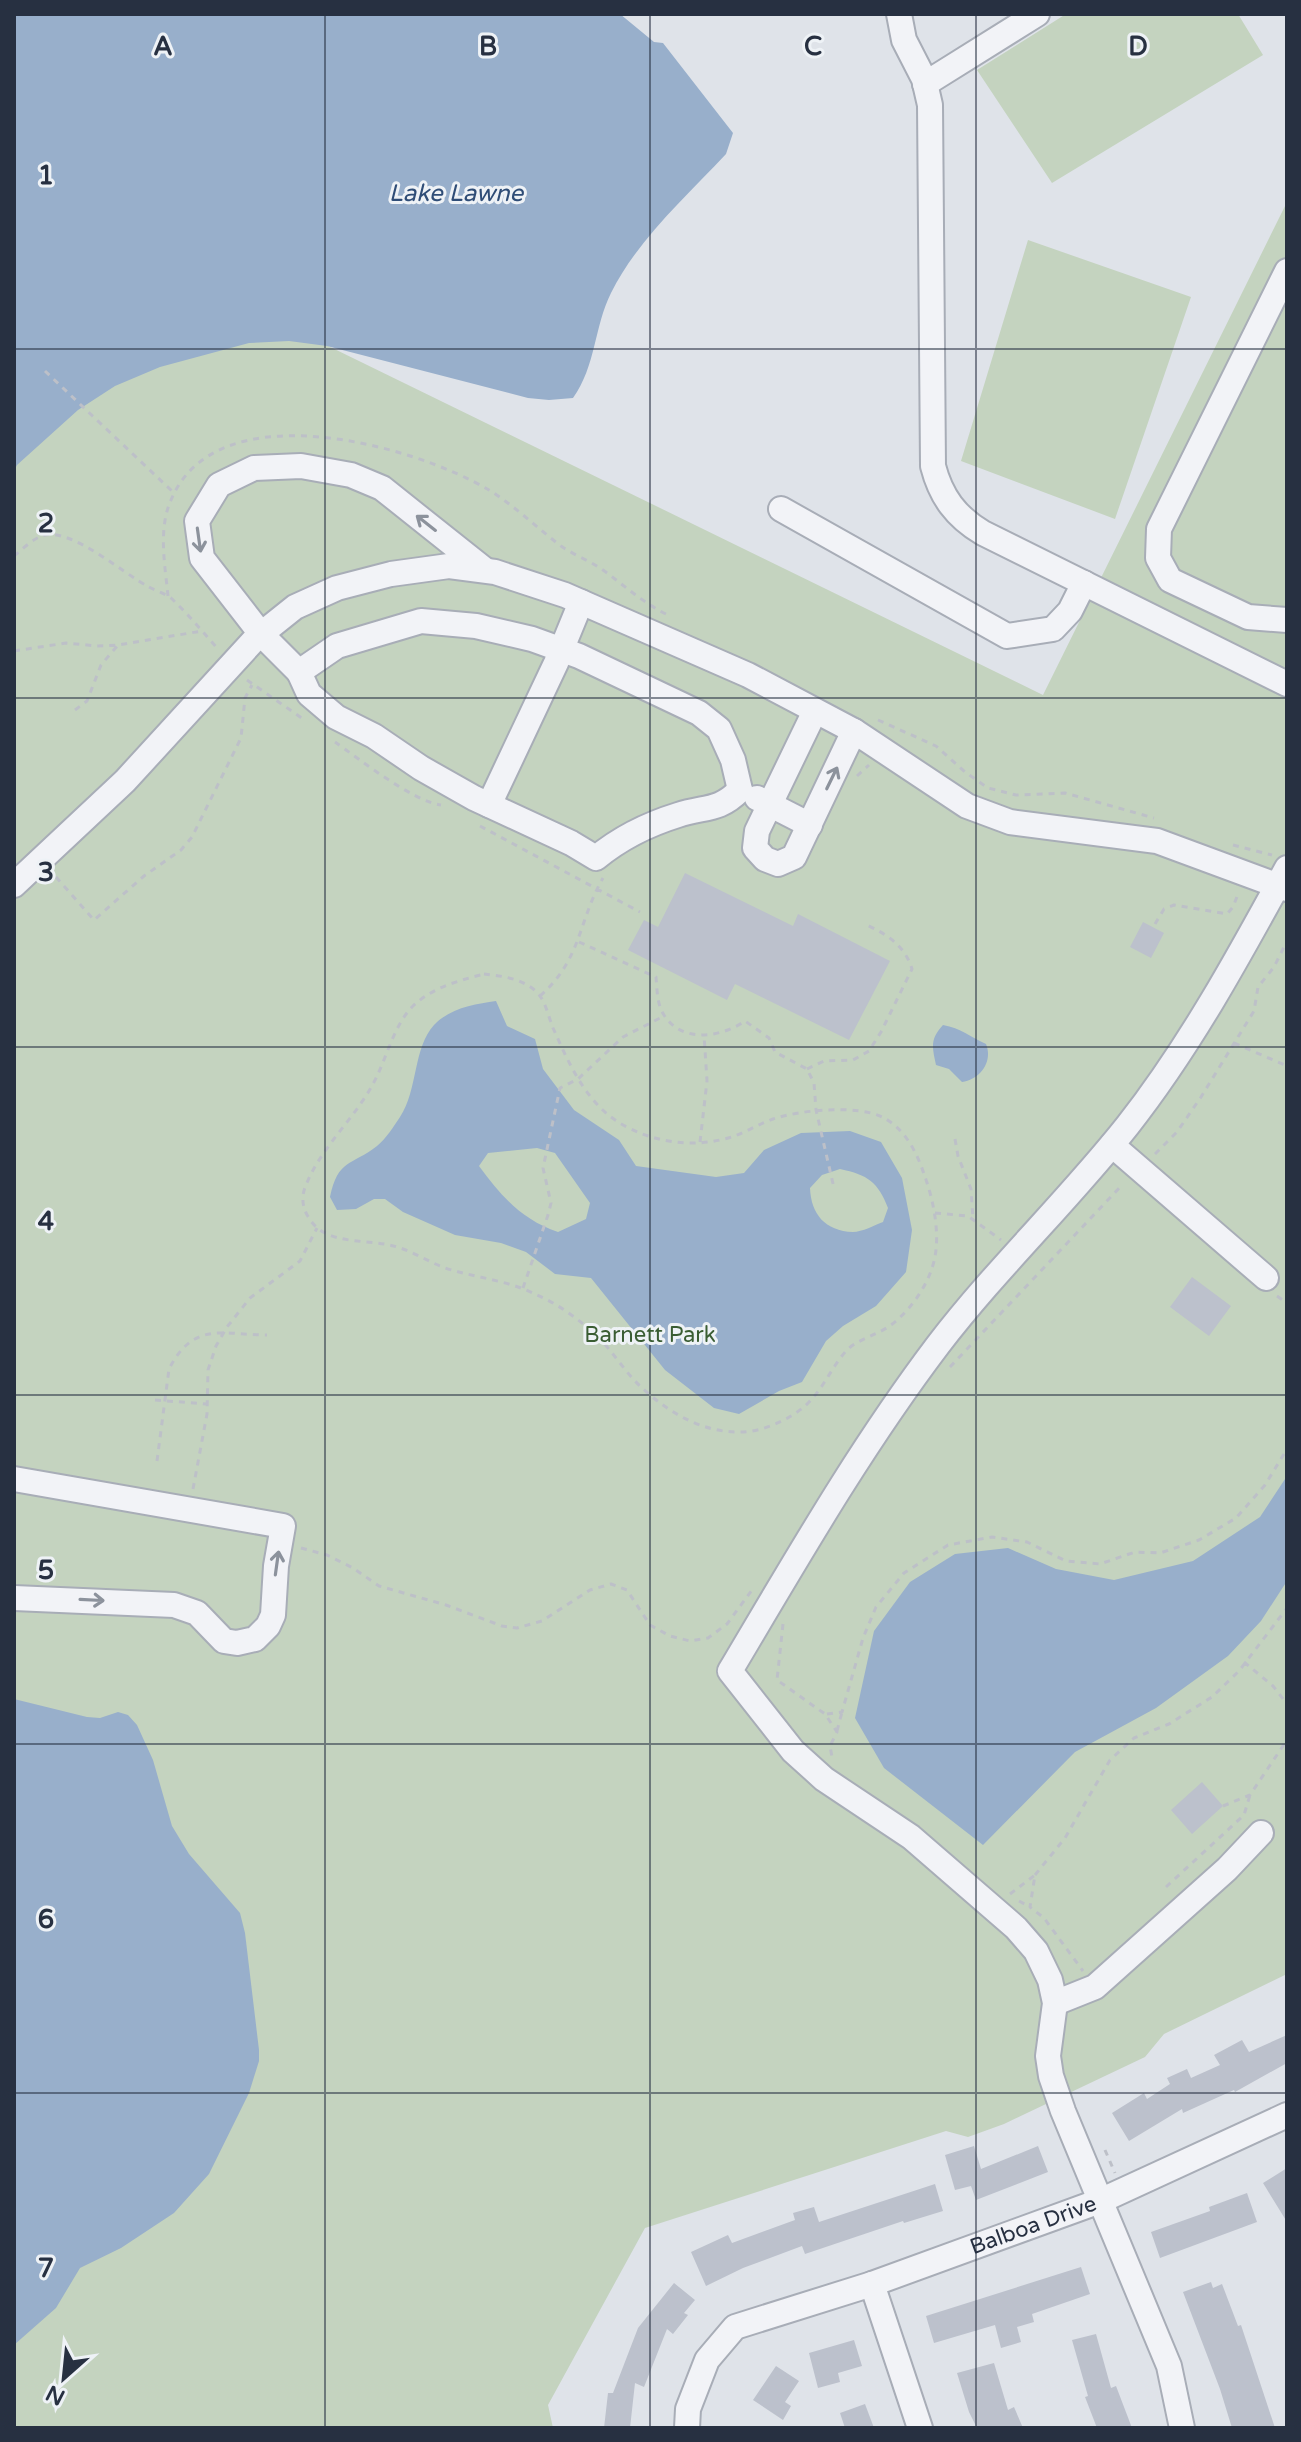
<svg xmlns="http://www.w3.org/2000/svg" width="1301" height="2442" viewBox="0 0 1301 2442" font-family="'Varela Round',sans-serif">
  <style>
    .green { fill: #c4d3bf }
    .water { fill: #98afcb; fill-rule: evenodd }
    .building { fill: #bcc1cc }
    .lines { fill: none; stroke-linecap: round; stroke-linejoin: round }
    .minor-casing { stroke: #a8adb7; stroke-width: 28 }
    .path { stroke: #bdc0c8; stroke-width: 3; stroke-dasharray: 6 6; stroke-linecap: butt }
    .minor { stroke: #f2f3f7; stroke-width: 24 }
    .oneway { stroke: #8c929c }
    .grid { fill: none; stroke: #273041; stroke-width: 2; stroke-opacity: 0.55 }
    .labels { text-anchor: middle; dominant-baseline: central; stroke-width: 6; stroke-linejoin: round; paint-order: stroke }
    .park-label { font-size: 22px; fill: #3a5d33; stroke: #eef2f6 }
    .street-label { font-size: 22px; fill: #273041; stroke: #eef2f6 }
    .water-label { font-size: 24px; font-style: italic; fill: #2f4d77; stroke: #eef2f6 }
    .grid-label { font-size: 26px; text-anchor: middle; font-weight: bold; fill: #273041; stroke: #eef2f6; stroke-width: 6; stroke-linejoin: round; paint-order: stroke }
  </style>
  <rect width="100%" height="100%" fill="#dfe3e9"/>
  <path class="green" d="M1066,14H1238L1263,55L1052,183L977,70Z
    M14,190L136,252L1043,695L1287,202V1974L1164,2034L1145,2057L1004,2124L968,2137L946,2131L645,2228L548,2405L553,2428H14Z
    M1028,240L1191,297L1115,519L961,461Z"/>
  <path class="water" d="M14,14H620L654,42L663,43L733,133L726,154C685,198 638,239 611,293C594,327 596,366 573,398L549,400L528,398L327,346L289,341L249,343L160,367L115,386L78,410L17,465L14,471Z
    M496,1001L507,1026L535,1039L543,1069L574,1110L619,1140L636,1166L716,1177L744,1173L764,1150L801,1133L850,1131L881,1142L902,1178L912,1230L906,1272L876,1306L843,1326L826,1341L802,1382L779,1391L739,1414L714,1408L665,1370L591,1278L555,1274L526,1252L501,1243L455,1235L403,1212L385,1199H374L356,1209L337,1210L330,1197C338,1159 351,1166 377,1146C386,1139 394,1126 400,1117C418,1090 413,1048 434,1025C450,1008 475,1004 496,1001ZM537,1148L555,1153L590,1203L586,1219L558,1232C522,1220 501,1196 479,1166L488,1153ZM840,1169C868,1175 878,1182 888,1208L883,1222C875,1225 862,1232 853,1232C825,1231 811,1214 810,1188L822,1175Z
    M943,1025C961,1028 970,1037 986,1044C993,1061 981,1079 962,1082L949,1069L936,1065C932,1047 930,1039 943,1025Z
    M1287,1476V1581L1261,1621L1228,1656L1156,1708L1075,1752L983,1845L884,1768L855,1718L874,1631L910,1582L955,1554L1008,1548L1056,1569L1114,1580L1193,1561L1260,1517Z
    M14,1699L87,1717L100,1718L118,1712L128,1715L137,1725L153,1760L172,1826L189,1854L240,1913L245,1933L259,2050V2061L249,2093L209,2174L174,2213L121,2248L80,2268L56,2308L14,2345Z"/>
  <path class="building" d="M685,873L793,926L798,914L890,961L849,1040L735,984L727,1000L628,950L644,920L658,927Z
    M1143,922L1164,933L1151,958L1130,947Z
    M1192,1277L1231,1306L1209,1336L1170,1307Z
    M1202,1782L1223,1806L1192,1834L1171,1810Z
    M1287,2035V2063L1235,2092L1234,2090L1183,2113L1182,2109L1129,2141L1112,2113L1144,2093L1147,2099L1170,2084L1167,2078L1187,2069L1191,2078L1220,2065L1214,2055L1242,2040L1249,2052Z
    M974,2146L981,2169L1038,2146L1048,2172L976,2200L971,2186L955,2190L945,2155Z
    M1287,2168V2222L1263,2183Z
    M935,2184L943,2211L904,2223L903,2221L805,2254L802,2246L743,2268L706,2286L691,2252L728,2235L732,2243L795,2220L793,2213L814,2207L819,2222Z
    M1247,2193L1257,2222L1160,2258L1151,2232L1210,2211L1209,2207Z
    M1081,2267L1090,2294L1032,2314L1034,2322L1017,2327L1021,2342L1001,2348L995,2325L934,2343L926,2316Z
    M1211,2282L1213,2288L1222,2284L1238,2326L1241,2325L1275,2428H1232L1220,2389L1183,2292Z
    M674,2283L695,2300L684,2313L688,2315L673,2334L667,2329L644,2387L635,2383L630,2428H604L608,2393H613L638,2328Z
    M1096,2334L1111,2388L1116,2386L1132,2428H1097L1085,2397L1088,2396L1072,2340Z
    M854,2340L862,2366L838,2373L840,2382L818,2388L809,2353Z
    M994,2363L1008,2410L1014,2407L1023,2428H977L969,2412L957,2373Z
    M776,2366L799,2381L785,2402L791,2406L783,2420L753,2400Z
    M865,2404L874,2428H845L840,2413Z"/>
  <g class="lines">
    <g class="minor-casing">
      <g id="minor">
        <path d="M899,14L904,40L924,79L930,105L933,466C941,497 956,517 983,533L1287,684"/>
        <path d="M925,84L1037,14"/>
        <path d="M1287,271L1159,529L1158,558L1170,580L1248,617L1287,620"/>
        <path d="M781,509L1007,636L1053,629L1070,611L1084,583"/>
        <path d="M485,570L382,488L351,475L301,466L254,468L219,485L197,521L202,558L261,634L299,672L337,646L421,621L476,626L532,639L579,656L699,713L719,729L733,760L740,790"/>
        <path d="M299,672L309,694L336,717L374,736L421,768L474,798L571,843L596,858C619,839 649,824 678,815C705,806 718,812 740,790"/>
        <path d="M815,711L757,831L755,848L765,859L778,864L794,857L854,731"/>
        <path d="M757,798L810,825"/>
        <path d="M489,805L556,663L581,602"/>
        <path d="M14,885L125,781L255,639L295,607L337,588L391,574L449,566L495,572L565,595L748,675L854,731L967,806L1010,822L1157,841L1287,889"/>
        <path d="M1112,1145L1266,1278"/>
        <path d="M14,1479L283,1526L276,1566L273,1615L268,1626L255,1639L237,1643L224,1641L197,1613L174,1605L14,1598"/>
        <path d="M1055,2003L1095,1987L1227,1869L1261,1833"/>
        <path d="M872,2284L920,2428"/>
        <path id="s1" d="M687,2428L688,2409L707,2360L735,2327L872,2284L1100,2201L1287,2115"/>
        <path d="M1182,2428L1169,2366L1063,2111L1051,2076L1048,2056L1055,2003L1050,1980L1036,1951L1016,1928L911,1837L824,1779L793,1751L730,1671C796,1560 860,1448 938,1345C997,1268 1068,1201 1128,1125C1190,1046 1239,956 1287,868"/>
      </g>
    </g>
    <path class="path" d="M45,371L173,492
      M14,556C23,549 33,538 45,535C73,529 124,574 149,587C156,591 164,593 171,598C187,613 202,631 217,648
      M168,596C165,565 158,529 171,500C217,390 413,445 489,490C515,506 537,528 561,546C574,555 590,561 603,570C625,586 643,603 668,615
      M14,651L66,643L97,646L118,645L202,631
      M247,680L306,721
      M75,710L87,701L101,665L118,645
      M878,720L936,746L965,772L988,788L1016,795L1065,793L1154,818
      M335,742C359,759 414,802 441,805
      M857,776L869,765
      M480,826L640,912
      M1233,845L1272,855
      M56,877L94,920L144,876L181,850L192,837L241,738L245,698L252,685
      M1155,924L1164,909L1174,905L1227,914L1233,907L1238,894
      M579,942L656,977C657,989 657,1005 664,1015C682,1044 722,1037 745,1021L769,1038L775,1052L807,1069L814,1083L816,1110L834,1188
      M484,974C503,976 527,979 540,996C546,1004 549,1018 553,1028C571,1068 589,1110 631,1129C660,1143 693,1147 724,1139C742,1135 756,1125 773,1119C800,1110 859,1104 884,1118C905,1129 917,1153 924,1174C934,1201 942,1240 932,1268C924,1293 901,1323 877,1333C867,1338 855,1342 847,1350C833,1365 825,1385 811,1400C796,1417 764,1432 741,1432C703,1433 669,1413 641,1387C624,1371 612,1350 595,1334C578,1319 558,1304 537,1295C508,1280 476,1278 445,1268C429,1262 414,1252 397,1247C370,1238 326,1247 309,1218C302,1208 301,1196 306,1185C322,1145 359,1115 377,1076C388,1053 395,1024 413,1006C433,987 458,981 484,974Z
      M540,996C582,959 578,921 603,878
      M1234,1043L1287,1066
      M807,1069L824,1061L853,1060L869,1051L881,1032L912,969C905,946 888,935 867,925
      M955,1139L958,1156L971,1189L973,1219
      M700,1142L707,1081L704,1035
      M1155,1154L1177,1132L1201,1097L1254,1011L1258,987L1274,967L1287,941
      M935,1213L968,1216L1001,1240
      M523,1288L548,1215L551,1203L543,1168L560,1088L578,1079L623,1037L664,1016
      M1277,1296L1287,1303
      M950,1367L1123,1184
      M155,1400L207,1404
      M157,1461L169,1369C194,1320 224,1335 267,1335
      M193,1489L207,1414L208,1370L216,1346L227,1327L250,1298L300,1261L317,1228
      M301,1548L327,1555L353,1568L379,1586L446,1605L502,1626L517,1628L542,1621L590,1590L611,1584L627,1590L650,1625L670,1636L690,1641L708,1638L727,1624L752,1590
      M783,1624L777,1680L825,1714L837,1732L830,1746L832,1757
      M1244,1662L1273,1686L1287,1704
      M827,1714L842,1712L863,1638L876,1607L904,1573L948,1545L992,1537L1027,1542L1066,1561L1100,1564L1135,1552L1160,1553L1199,1540L1236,1518L1265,1485L1287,1449
      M837,1731L842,1712
      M1223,1806L1250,1795L1287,1740
      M1035,1875L1065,1838L1110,1760L1134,1738L1169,1724L1212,1697L1239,1671L1287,1608
      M1166,1887L1244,1815L1250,1795
      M1010,1894L1035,1875L1030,1907L1044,1918L1083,1971
      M1019,1901L1030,1907
      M1105,2150L1115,2173"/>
    <use href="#minor" class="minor"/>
  </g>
  <defs><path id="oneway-shaft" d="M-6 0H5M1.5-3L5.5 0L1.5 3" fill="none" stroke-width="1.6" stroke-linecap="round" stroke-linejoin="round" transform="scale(2)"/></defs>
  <g class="oneway">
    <use href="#oneway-shaft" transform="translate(426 523) rotate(-142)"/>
    <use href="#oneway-shaft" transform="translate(199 540) rotate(82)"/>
    <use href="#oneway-shaft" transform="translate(832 778) rotate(-64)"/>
    <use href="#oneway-shaft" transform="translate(277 1563) rotate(-82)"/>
    <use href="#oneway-shaft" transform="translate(92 1600) rotate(3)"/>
  </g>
  <path class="grid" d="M325,14V2428M650,14V2428M976,14V2428M14,349H1287M14,698H1287M14,1047H1287M14,1395H1287M14,1744H1287M14,2093H1287"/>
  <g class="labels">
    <g class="park-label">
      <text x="650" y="1335">Barnett Park</text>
    </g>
    <g class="street-label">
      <text stroke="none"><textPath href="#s1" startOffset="430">Balboa Drive</textPath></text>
    </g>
    <g class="water-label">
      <text x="456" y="193">Lake Lawne</text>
    </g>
  </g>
  <g class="grid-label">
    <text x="163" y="55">A</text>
    <text x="488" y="55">B</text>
    <text x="813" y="55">C</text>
    <text x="1138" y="55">D</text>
    <text x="46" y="184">1</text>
    <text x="46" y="532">2</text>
    <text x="46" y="881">3</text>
    <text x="46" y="1230">4</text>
    <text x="46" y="1579">5</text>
    <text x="46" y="1928">6</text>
    <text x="46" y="2277">7</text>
  </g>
  <rect width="1301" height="2442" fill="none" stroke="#273041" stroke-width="32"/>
  <g transform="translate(64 2378) rotate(207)" stroke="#eef2f6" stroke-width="6" paint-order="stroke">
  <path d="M0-6L14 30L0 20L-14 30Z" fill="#273041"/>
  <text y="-12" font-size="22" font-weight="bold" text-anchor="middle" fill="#273041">N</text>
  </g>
</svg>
